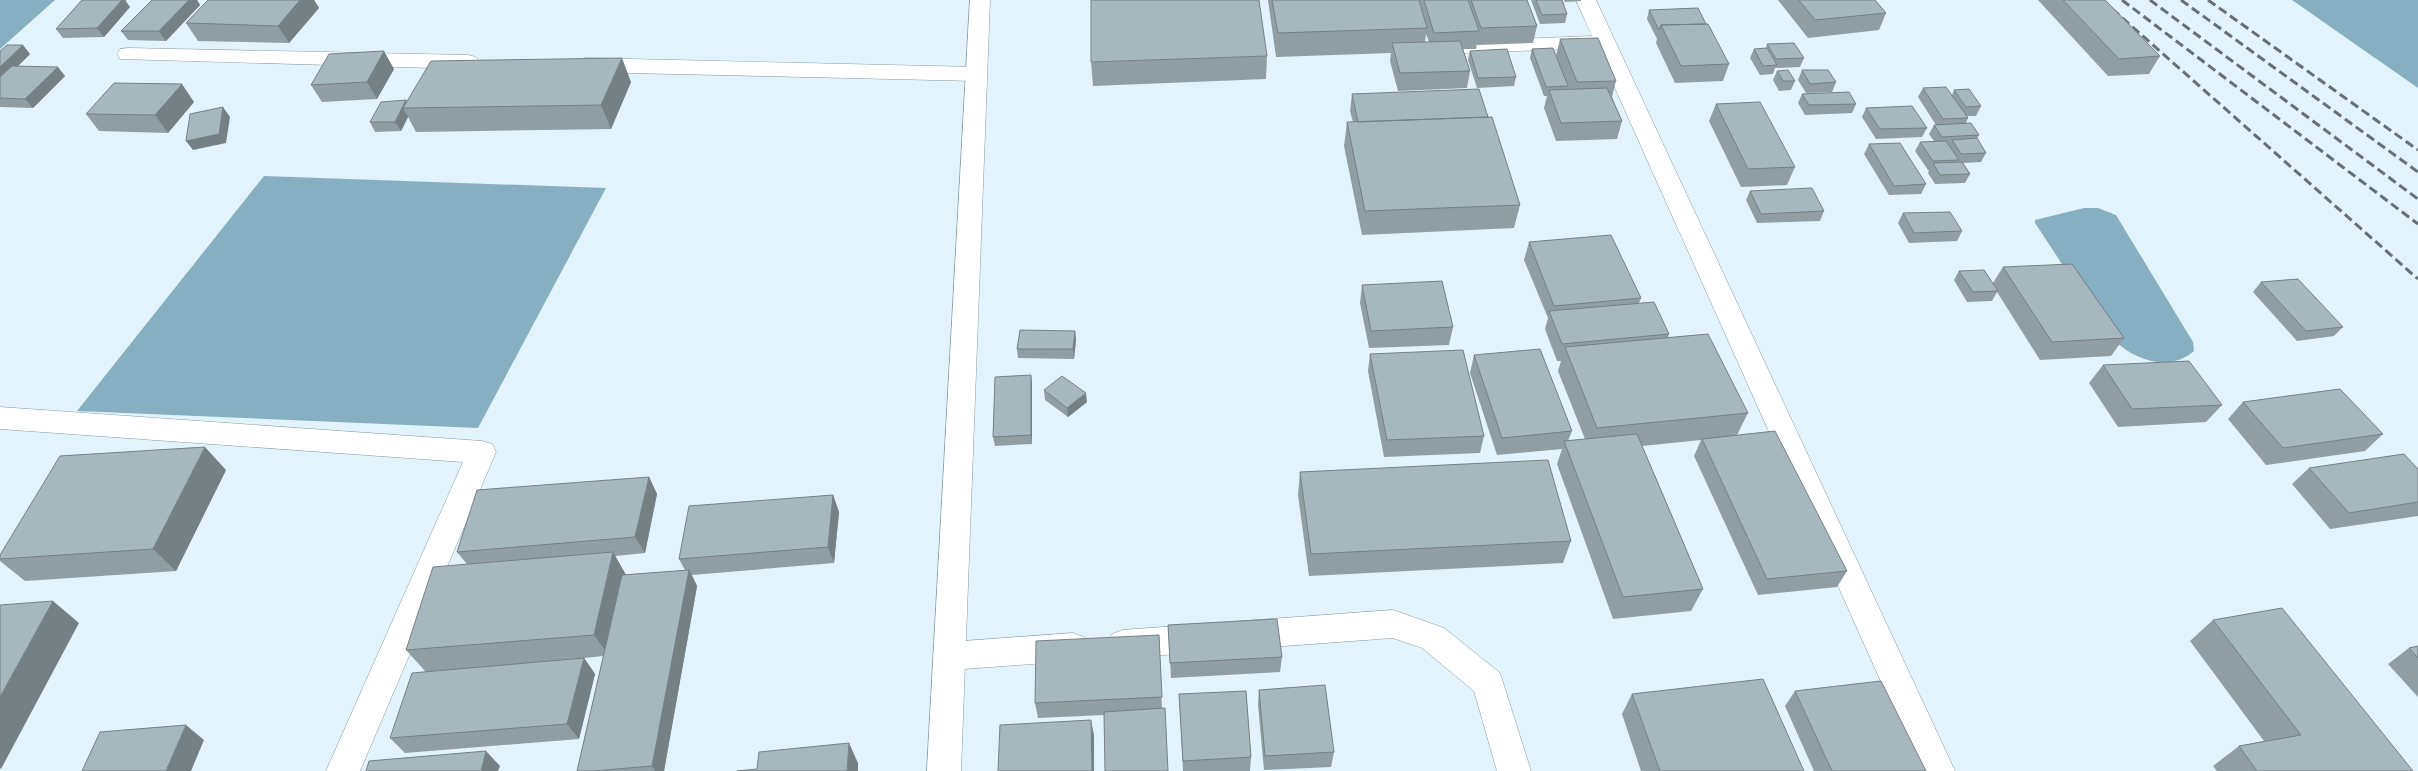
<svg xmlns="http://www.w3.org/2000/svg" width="2418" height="771" viewBox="0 0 2418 771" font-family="'PT Serif',serif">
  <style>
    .water { fill: #86b0c2 }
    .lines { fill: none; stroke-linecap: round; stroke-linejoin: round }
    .street-casing { stroke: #8a9aa1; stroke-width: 1 }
    .secondary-casing { stroke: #8a9aa1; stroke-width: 1 }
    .street { fill: #fff; fill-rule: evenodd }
    .secondary { fill: #fff; fill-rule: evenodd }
    .rail { stroke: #667074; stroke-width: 3; stroke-dasharray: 9 4.5; stroke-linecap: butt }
    .wall { fill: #909da3; fill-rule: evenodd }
    .shaded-wall { fill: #758085 }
    .building { fill: #a7b7be; stroke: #758085 }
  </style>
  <rect width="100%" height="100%" fill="#e2f3fb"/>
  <path class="water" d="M0,0H55L0,49Z
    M2292,0H2418V88Z
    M264,176L606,188L478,428L77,411Z
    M2084,208H2098L2116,215L2193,342L2194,351C2170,372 2136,361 2115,341C2101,328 2091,310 2081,294C2066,270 2051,247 2035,223V220Z"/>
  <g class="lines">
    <g class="street-casing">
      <path id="street" d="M1576,0H1596L1955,771H1921L1597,48L1440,54L1432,53L1429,48L1432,43L1440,42L1592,36Z
        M128,48L468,55L476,57L479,62L476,67L468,69L120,59L117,54L120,49Z
        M586,58L976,67L984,69L987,74L984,79L976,81L586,72L578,70L575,65L578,60Z
        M0,407L482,441L492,444L496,452L360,771H326L463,462L0,429Z
        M1393,610L1444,628L1500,673L1531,771H1497L1474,691L1422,648L1393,638L1123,658L1112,654L1107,644L1112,634L1123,630Z
        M1073,633L1084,637L1089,647L1084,657L1073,661L950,670L939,666L934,656L939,646L950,642Z"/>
    </g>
    <g class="secondary-casing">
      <path id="secondary" d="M970,0H990L961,771H927Z"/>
    </g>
    <use href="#street" class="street"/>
    <use href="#secondary" class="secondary"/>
    <path class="rail" d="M2102,0L2418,279
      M2122,0L2418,224
      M2150,0L2418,199
      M2181,0L2418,172
      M2208,0L2418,150"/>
  </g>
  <path class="wall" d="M82,0H127L125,1L130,7L104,37L63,38L56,29Z
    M152,0H197L200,5L166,41L128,40L121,31Z
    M208,0H314L319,8L289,43L198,41L186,23Z
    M1268,0H1527L1537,26L1533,43L1477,45V43L1476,49H1463L1470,71L1467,88L1398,91L1390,61L1391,53L1276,57ZM1426,34L1429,42H1425Z
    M1531,0H1562L1567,14L1565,23L1540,24Z
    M1564,0H1581V1L1565,2Z
    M1778,0H1875L1886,13L1879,30L1808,38Z
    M2038,0H2105L2160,56L2149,74L2108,76Z
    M1649,10L1706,24L1729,64L1723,81L1675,83L1656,43L1657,39L1647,19Z
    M1560,39L1616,81L1612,97L1622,121L1617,139L1556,141L1544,108L1547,96H1544L1530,58L1532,49L1556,56Z
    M1767,44L1804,58L1800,67L1775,68L1773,74L1760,75L1750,58L1754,49L1766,48Z
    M0,51L30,54L18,66L65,76L33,108L0,107Z
    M1470,51L1516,77L1514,86L1477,88L1468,60Z
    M1267,56L1266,79L1093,86L1091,62Z
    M394,69L377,99L322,102L311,85Z
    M1802,70L1836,82L1832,92L1806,93L1798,80Z
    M1777,71L1795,81L1791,90L1779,91L1773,80Z
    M631,82L611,129L416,132L408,117L401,131L375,132L370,122L407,101Z
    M1923,88L1952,95L1954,90L1981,106L1976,116H1967L1968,118L1966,123L1979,135L1977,139L1986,153L1981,162L1963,163L1970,174L1965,183L1935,184L1928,173L1929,170H1928L1915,151L1920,142L1934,141L1929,134L1934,125H1936L1918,97Z
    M1352,94L1488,117L1520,205L1514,228L1362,235L1344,146L1347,122H1353L1350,111Z
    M1802,94L1856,104L1852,113L1805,115L1798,103Z
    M194,102L168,133L99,131L86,114Z
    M1716,104L1795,167L1787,185L1741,187L1709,121Z
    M1866,108L1927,128L1922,137L1876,139L1862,117Z
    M1869,144L1926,184L1921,194L1889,195L1864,154Z
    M1750,191L1824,211L1820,221L1757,223L1746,200Z
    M1903,213L1962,231L1957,241L1909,243L1898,223Z
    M1529,242L1641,298L1639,303L1669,334L1668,338L1748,413L1737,435L1847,571L1837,587L1758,595L1694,456L1701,440L1642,446L1703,589L1691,611L1613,619L1557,464L1562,449L1497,455L1470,373L1474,355L1572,431L1568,441L1585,439L1558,371L1561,361H1557L1545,329L1548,318L1524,260Z
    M2003,267L2124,338L2111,356L2040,360L1997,292L1992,301L1967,302L1954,280L1959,271L1993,283Z
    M2261,282L2343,327L2334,336L2297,341L2253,292Z
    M1362,285L1453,327L1449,345L1369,348L1360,303Z
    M1075,331L1076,340L1074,359L1018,358L1017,349Z
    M1370,354L1484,436L1480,453L1384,457L1368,371Z
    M2103,365L2222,405L2206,422L2118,427L2089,383Z
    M1031,375L1032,384V444L995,446L993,437Z
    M1044,390L1087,402L1068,417L1045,400Z
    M2243,402L2383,434L2365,451L2266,465L2228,419Z
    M2309,468L2418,469V516L2330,529L2292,484Z
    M226,470L176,571L25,581L0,561V555Z
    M1300,472L1571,541L1563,563L1309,576L1298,495Z
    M649,477L657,494L645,553L615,556L626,575L685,570L679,559L833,495L839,512L834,563L692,575L697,586L664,771H577L604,656L584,658L595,674L579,739L405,753L390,738L425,671L406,650L467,564L457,552Z
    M2213,620L2413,771H2217L2213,766L2239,746L2264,741L2190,641Z
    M1168,625L1282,657L1280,672L1171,678Z
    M1159,635L1162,709L1104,715L1038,718L1035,703Z
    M2418,646V697L2388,664L2409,648Z
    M1259,690L1334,752L1331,767L1264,770L1258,705Z
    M1795,691L1926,771H1814L1785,706Z
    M1179,694L1251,757L1250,771H1183Z
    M1632,694L1804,771H1641L1622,714Z"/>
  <path class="shaded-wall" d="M122,0H125L130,7L104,37L97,28Z
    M189,0H197L200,5L166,41L159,31Z
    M300,0H314L319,8L289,43L278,26Z
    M23,45L30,54L2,82L0,79V67Z
    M384,51L394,69L377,99L367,82Z
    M622,58L631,82L611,129L601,105Z
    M58,67L65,76L33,108L25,99Z
    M182,84L194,102L168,133L155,115Z
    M406,100L411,108H403L408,117L401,131L395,122Z
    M223,107L230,117L226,143L193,150L186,141Z
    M1075,331L1076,340L1074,359L1073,349Z
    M1031,375L1032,384V444L1031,435Z
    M1086,393L1087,402L1068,417L1067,408Z
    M205,447L226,470L176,571L153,549Z
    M649,477L657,494L645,553L635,537Z
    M833,495L839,512L834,563L828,547Z
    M613,552L626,575L609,656L594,635Z
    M689,570L697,586L664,771H655L652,766Z
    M53,601L79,623L1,769L0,768V697Z
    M584,658L595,674L579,739L567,724Z
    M1091,720L1094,735V771H1092Z
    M186,725L204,740L191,771H166Z
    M849,743L858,763V771H847Z
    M486,751L500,766L498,771H481Z"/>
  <path class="building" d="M82,0H122L97,28L56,29Z
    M152,0H189L159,31H121Z
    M208,0H300L278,26L186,23Z
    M1091,0H1259L1267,56L1091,62Z
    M1272,0H1419L1427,28L1278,33Z
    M1424,0H1468L1479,31L1434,33Z
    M1471,0H1527L1537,26L1481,28Z
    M1536,0H1562L1567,14L1542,15Z
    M1799,0H1875L1886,13L1815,20Z
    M2063,0H2105L2160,56L2119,59Z
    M1698,8L1706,24L1661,25L1659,30L1649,10Z
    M1708,24L1729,64L1681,66L1661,25Z
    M1598,38L1616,81L1577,82L1560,39Z
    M1460,41L1470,71L1400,73L1392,43Z
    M1794,43L1804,58L1776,59L1767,44Z
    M7,45H23L0,67V51Z
    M1553,48L1568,86L1546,87L1532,49Z
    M1767,48L1777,65L1763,66L1754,49Z
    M1507,49L1516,77L1478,78L1470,51Z
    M384,51L367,82L311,85L329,54Z
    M622,58L601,105L403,108L431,61Z
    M12,66L58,67L25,99L0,98V77Z
    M1788,70L1795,81H1783L1777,71Z
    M1802,70H1828L1836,82L1810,84Z
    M114,83L182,84L155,115L86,114Z
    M1946,87L1968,118L1943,119L1923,88Z
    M1607,88L1622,121L1561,123L1549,90Z
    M1479,89L1488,117L1358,122L1352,94Z
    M1969,89L1981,106L1966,107L1954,90Z
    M1849,92L1856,104L1809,105L1802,94Z
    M406,100L395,122H370L381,102Z
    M1760,102L1795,167L1748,169L1716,104Z
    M1912,106L1927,128L1880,129L1866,108Z
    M223,107L219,134L186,141L190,114Z
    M1492,117L1520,205L1365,211L1347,122Z
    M1971,123L1979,135L1942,137L1934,125Z
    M1977,138L1986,153L1961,154L1952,140Z
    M1946,141L1959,160L1933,161L1920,142Z
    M1900,143L1926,184L1894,186L1869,144Z
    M1962,162L1970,174L1940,175L1933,163Z
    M1812,188L1824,211L1761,214L1750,191Z
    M1950,212L1962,231L1914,233L1903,213Z
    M1611,235L1641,298L1554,306L1529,242Z
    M2072,264L2124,338L2052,342L2003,267Z
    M1984,270L1998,291L1973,292L1959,271Z
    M2298,279L2343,327L2306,331L2261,282Z
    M1442,281L1453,327L1371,331L1362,285Z
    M1654,302L1669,334L1562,344L1549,311Z
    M1020,330L1075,331L1073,349H1017Z
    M1708,334L1748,413L1597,428L1565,347Z
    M1540,349L1572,431L1502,438L1474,355Z
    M1463,350L1484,436L1387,440L1370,354Z
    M2189,361L2222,405L2132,409L2103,365Z
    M1031,375V435L993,437L995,377Z
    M1062,376L1086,393L1067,408L1044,390Z
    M2340,389L2383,434L2283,448L2243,402Z
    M1775,431L1847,571L1767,579L1702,439Z
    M1637,434L1703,589L1623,597L1564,441Z
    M205,447L153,549L0,559V555L60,456Z
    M2404,454L2418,469V502L2349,513L2309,468Z
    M1548,460L1571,541L1311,554L1300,472Z
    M649,477L635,537L457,552L477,490Z
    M833,495L828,547L679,559L689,506Z
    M613,552L594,635L406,650L433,567Z
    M689,570L652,766L593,771H577L622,575Z
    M53,601L0,697V605Z
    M2282,608L2413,771H2257L2239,746L2301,735L2213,620Z
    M1277,619L1282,657L1170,663L1168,625Z
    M1159,635L1162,697L1035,703L1036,641Z
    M2418,646V658L2409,648Z
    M584,658L567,724L390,738L412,673Z
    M1763,679L1804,771H1660L1632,694Z
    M1881,681L1926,771H1832L1795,691Z
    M1325,685L1334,752L1265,756L1259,690Z
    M1246,691L1251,757L1183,761L1179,694Z
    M1165,708L1168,771H1105L1104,712Z
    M1091,720L1092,771H998L1000,725Z
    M186,725L166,771H82L100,732Z
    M849,743L847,771H737L757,769L759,752Z
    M486,751L481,771H366L369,761Z"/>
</svg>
